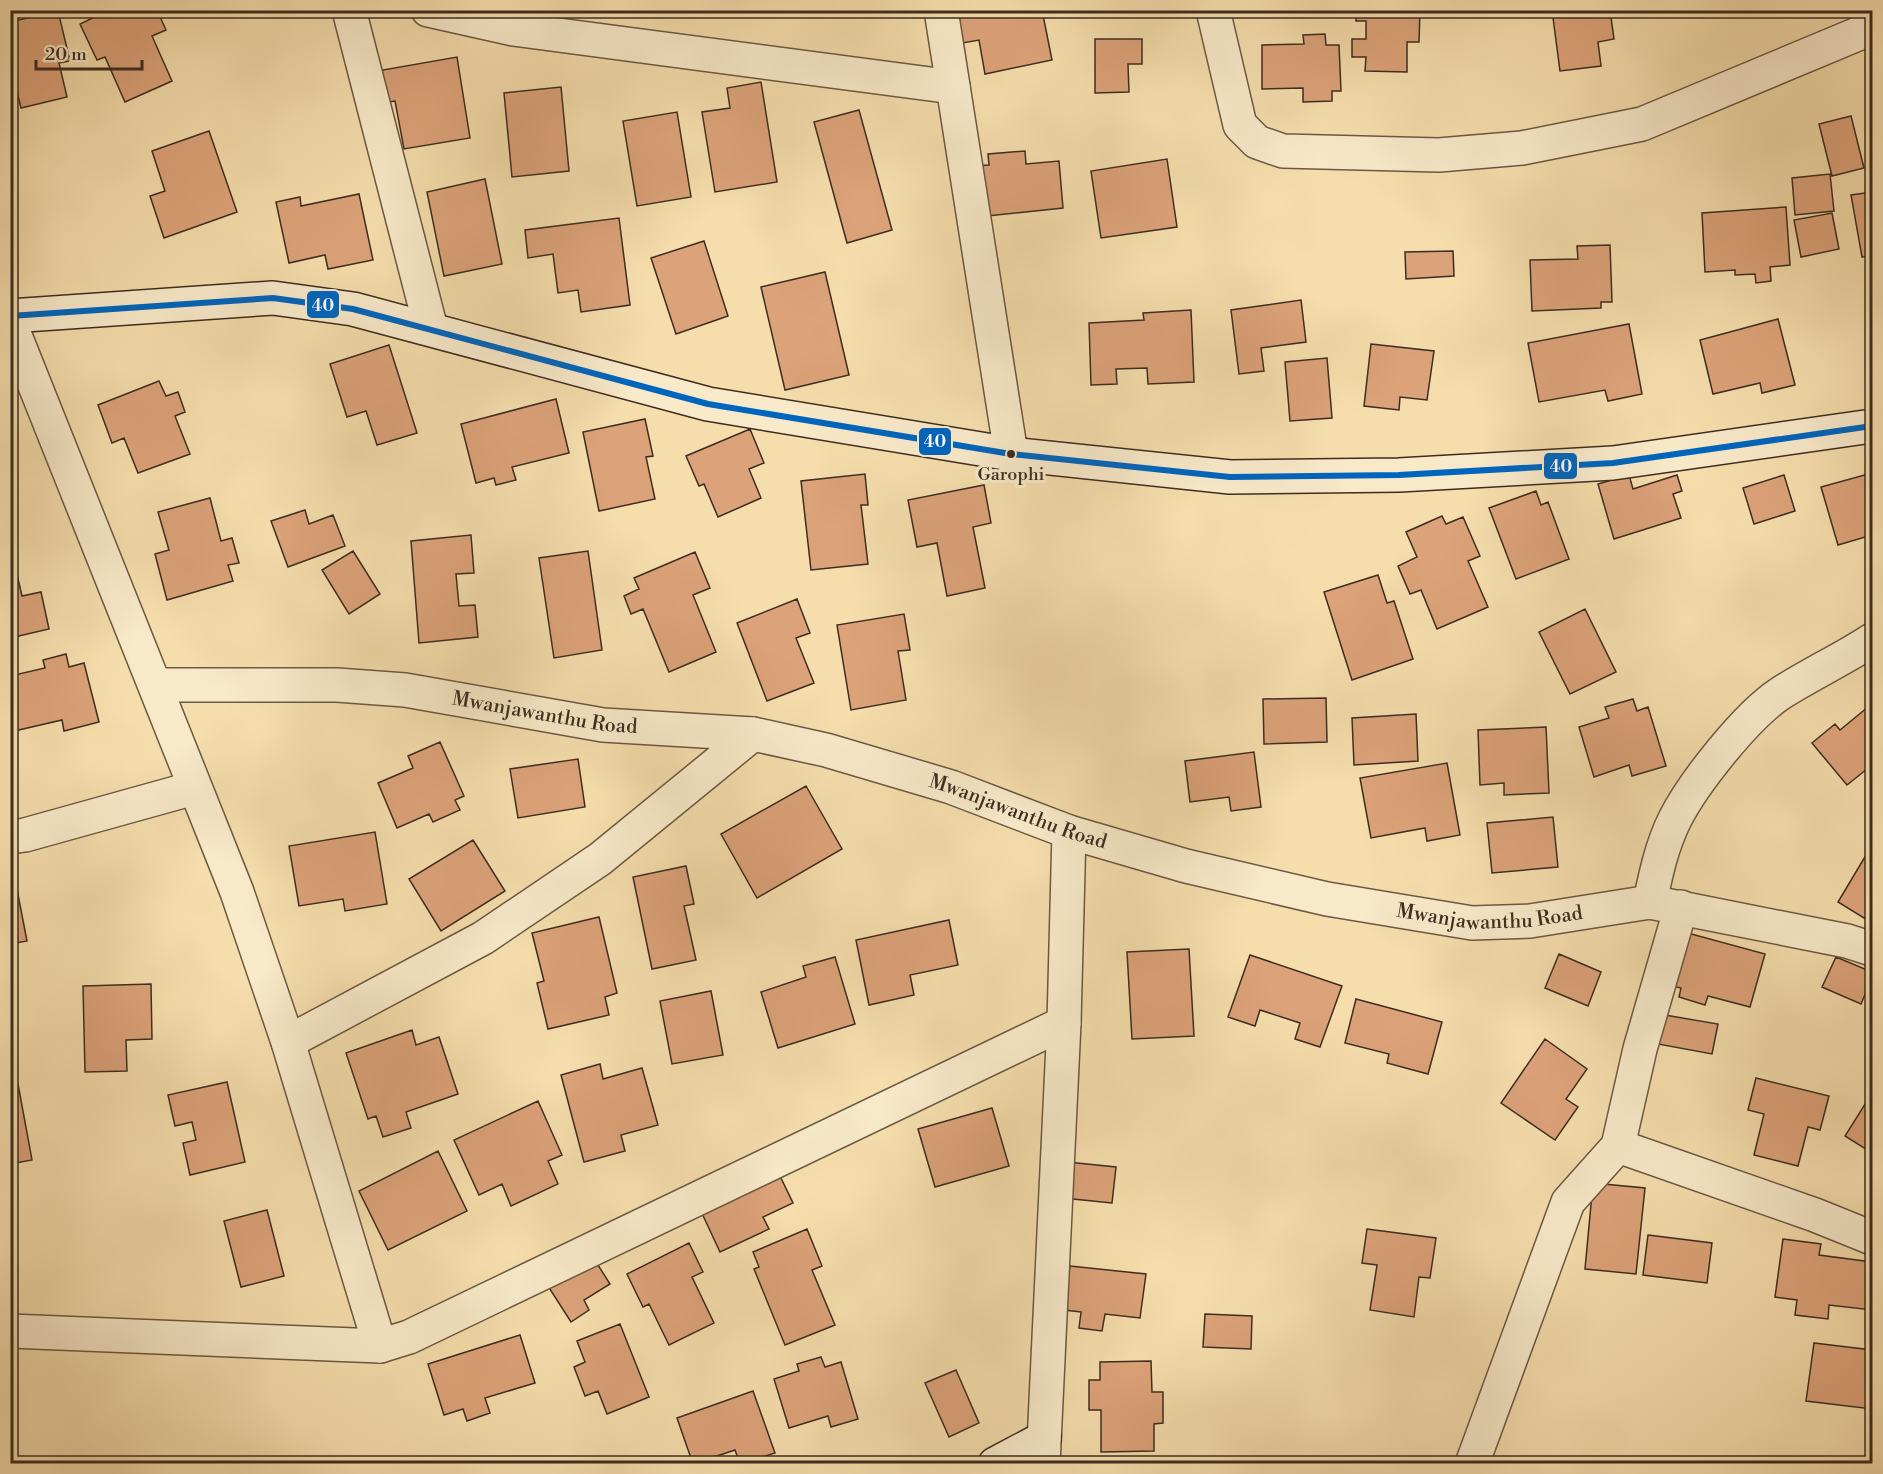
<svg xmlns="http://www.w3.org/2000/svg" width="1883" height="1474" viewBox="0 0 1883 1474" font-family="'Libre Bodoni',serif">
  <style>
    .building { fill: #dca279; stroke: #3d2d20; stroke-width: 1.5 }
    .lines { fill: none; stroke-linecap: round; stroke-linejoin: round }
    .street-casing { stroke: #6b5943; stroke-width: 36 }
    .secondary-casing { stroke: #3d2d20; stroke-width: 36 }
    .street { stroke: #f8e9c9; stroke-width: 33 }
    .secondary { stroke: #f8e9c9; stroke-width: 33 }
    .bus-1-casing { stroke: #f8e9c9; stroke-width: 10 }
    .bus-1 { stroke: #0065bd; stroke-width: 6 }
    .bus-dot { fill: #3d2d20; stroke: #f8e9c9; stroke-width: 2 }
    .labels { text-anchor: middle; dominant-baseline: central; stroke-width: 6; stroke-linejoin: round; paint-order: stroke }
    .bus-label { font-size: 18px; fill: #3d2d20; stroke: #f8e9c9 }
    .street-label { font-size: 20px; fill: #3d2d20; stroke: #f8e9c9 }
    .line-badge { stroke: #f8e9c9; stroke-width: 2 }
    .badge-label { font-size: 16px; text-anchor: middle; font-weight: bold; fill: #fff }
  </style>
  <rect width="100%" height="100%" fill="#f5ddac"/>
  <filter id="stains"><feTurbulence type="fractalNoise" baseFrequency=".00333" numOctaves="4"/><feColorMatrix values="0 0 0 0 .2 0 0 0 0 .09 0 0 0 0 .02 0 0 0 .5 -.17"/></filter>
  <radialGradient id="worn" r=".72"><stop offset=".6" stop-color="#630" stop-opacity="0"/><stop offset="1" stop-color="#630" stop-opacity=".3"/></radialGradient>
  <path class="building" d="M109,10H157L166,30L152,36L172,81L125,102L105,57L97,60L80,24Z
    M950,10H1042L1052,60L985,74L979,40L957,44Z
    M1356,10H1420L1419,42H1407V72L1365,71L1366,57H1352V39H1366V21H1356Z
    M1552,10H1610L1614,39L1598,42L1601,66L1560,71Z
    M58,11L70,61L59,63L67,97L21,108L10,63V22Z
    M1325,34L1326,45H1339L1341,91H1332V101L1303,102V88L1262,89V45L1304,44L1303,35Z
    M1095,39H1142V64H1128L1129,92L1095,93Z
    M457,57L470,138L404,149L395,101L382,103L377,71Z
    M761,82L777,182L715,192L702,112L730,108L727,88Z
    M561,87L569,171L512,177L504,93Z
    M859,110L892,230L847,243L814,122Z
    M677,112L691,197L637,206L623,121Z
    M1851,116L1864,168L1832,176L1819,124Z
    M209,131L237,212L164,238L150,196L165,191L152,151Z
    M1025,151L1026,164L1059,161L1063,208L978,217L974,166L989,165L988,154Z
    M1167,159L1177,227L1101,238L1091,171Z
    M1830,174L1834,211L1795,215L1792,178Z
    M485,179L502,264L444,276L427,192Z
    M1872,192V255L1862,257L1851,195Z
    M359,194L373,260L328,269L325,255L289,263L276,202L300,197L301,206Z
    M1786,207L1790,265L1770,267L1771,281L1756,283L1755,274L1735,275V270L1705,272L1702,213Z
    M1832,213L1839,249L1801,257L1794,220Z
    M619,218L630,305L581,312L578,290L558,293L553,254L528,258L525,230Z
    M704,241L728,316L676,334L651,258Z
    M1610,245L1612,302H1601V308L1532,311L1530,260L1578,259L1577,246Z
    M1453,251L1454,276L1406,279L1405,252Z
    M825,272L849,375L785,390L761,287Z
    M1301,300L1306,342L1261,348L1264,371L1239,374L1231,310Z
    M1191,310L1194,382L1148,384L1147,368L1116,369L1117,384L1091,385L1089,323L1144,320L1143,313Z
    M1778,319L1795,385L1762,393L1760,383L1713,394L1700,340Z
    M1629,324L1642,394L1608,401L1605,390L1539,402L1528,343Z
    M1371,344L1434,351L1427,400L1400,397L1399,410L1364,406Z
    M389,345L417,433L377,445L366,411L347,417L330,364Z
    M1327,358L1332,418L1290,421L1285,362Z
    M159,381L166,396L178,392L185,412L175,416L190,454L138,473L124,438L112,443L98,405Z
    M556,399L569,453L512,467L516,480L496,485L494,478L476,483L461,424Z
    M645,419L653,456L646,457L655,499L599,511L583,432Z
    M750,429L764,463L749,469L761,498L718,517L704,484L699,486L686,456Z
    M1872,473V535L1838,545L1821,487Z
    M865,474L868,505H861L868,564L811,570L801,481Z
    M1629,475L1633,489L1677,475L1682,491L1673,494L1681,518L1614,539L1598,484Z
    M1784,475L1795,511L1754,524L1743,488Z
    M984,485L991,523L973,527L985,588L947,596L937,543L917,547L908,500Z
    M1536,491L1541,505L1548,502L1569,559L1516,579L1489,508Z
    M210,498L221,541L232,538L239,563L228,565L233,581L167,600L155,554L169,550L158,512Z
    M305,510L309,524L333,515L345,546L288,567L271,521Z
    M1442,516L1446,524L1463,517L1480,556L1468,561L1488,607L1437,629L1421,590L1410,594L1398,566L1417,557L1406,532Z
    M471,535L474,573L456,574L459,606L475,605L478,637L419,643L411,541Z
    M10,544L22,596L41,592L49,629L10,638Z
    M353,551L380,594L349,614L322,570Z
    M588,551L602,650L554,658L539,558Z
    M695,552L710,588L693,595L716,652L669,672L643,609L631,614L624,596L639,589L634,578Z
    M1378,575L1387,603L1394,601L1413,659L1352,680L1324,592Z
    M797,599L810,633L796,638L814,683L767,701L737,623Z
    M1585,609L1616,672L1570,694L1539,632Z
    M904,614L910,650L898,651L906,700L851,710L837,625Z
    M66,654L69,667L84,663L99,722L64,731L62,720L10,732V676L45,668L43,660Z
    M1326,698L1327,742L1264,744L1263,699Z
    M1633,699L1637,711L1648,707L1666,766L1632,776L1629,765L1594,777L1579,727L1609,718L1605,707Z
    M1868,707L1872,712V765L1847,785L1812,743L1835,724L1840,730Z
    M1416,714L1418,761L1354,765L1352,718Z
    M1546,727L1549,793L1504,795V783L1480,785L1478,730Z
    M440,742L464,796L455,800L460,810L433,822L429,814L397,828L378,783L413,768L408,756Z
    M1254,752L1261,807L1231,811L1229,797L1190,802L1185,761Z
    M578,759L585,807L518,818L510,769Z
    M1447,763L1460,835L1427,841L1425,828L1371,838L1360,778Z
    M806,786L842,849L757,898L721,834Z
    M1553,817L1558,867L1492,873L1487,823Z
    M375,832L387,904L345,911L343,899L299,906L289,846Z
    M473,840L505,891L441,931L409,879Z
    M1872,845V923L1838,902Z
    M686,866L694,904L684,906L696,960L652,969L633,877Z
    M14,874L27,941L10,944V875Z
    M599,917L617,993L605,997L609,1015L548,1029L537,983L544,981L532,933Z
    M949,920L958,965L910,975L914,995L869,1005L856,940Z
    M1684,932L1765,954L1750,1007L1708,996L1705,1005L1679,997L1681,988L1668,985Z
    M1189,949L1194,1036L1132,1039L1127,952Z
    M1559,954L1601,972L1588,1006L1545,988Z
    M1250,955L1342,986L1320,1047L1295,1039L1300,1023L1260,1010L1255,1026L1228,1017Z
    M835,957L855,1024L778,1048L761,992L806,977L803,966Z
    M1836,957L1872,972V978L1861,1004L1822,987Z
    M151,984L152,1039L126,1040L127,1071L85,1072L83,986Z
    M711,991L723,1055L672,1064L660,1001Z
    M1356,999L1442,1022L1428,1074L1387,1063L1389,1054L1345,1043Z
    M1653,1013L1718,1024L1712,1054L1647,1042Z
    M412,1030L416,1045L439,1037L458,1094L406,1112L411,1128L383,1137L376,1116L368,1119L346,1053Z
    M1545,1039L1587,1069L1566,1099L1578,1107L1555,1140L1501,1103Z
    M600,1064L603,1079L642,1068L658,1125L621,1135L625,1151L584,1162L561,1075Z
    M1756,1078L1829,1096L1820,1130L1808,1127L1798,1166L1754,1155L1764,1114L1748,1110Z
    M227,1082L245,1162L190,1175L183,1143L196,1140L192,1122L175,1126L168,1095Z
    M18,1084L32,1160L10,1164V1086Z
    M1872,1093V1153L1845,1136Z
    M538,1101L562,1155L548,1161L558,1184L511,1206L502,1184L479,1195L454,1140Z
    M992,1108L1009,1166L935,1187L918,1129Z
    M438,1151L467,1211L388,1250L359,1191Z
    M1067,1162L1116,1167L1112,1203L1063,1198Z
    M780,1176L793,1203L763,1217L769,1229L720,1252L699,1207Z
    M1593,1183L1645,1188L1636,1274L1585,1269Z
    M267,1210L284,1276L241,1287L224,1221Z
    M807,1229L822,1266L812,1270L835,1325L785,1345L754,1269L759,1267L753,1252Z
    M1367,1229L1436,1238L1430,1278L1419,1277L1414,1317L1370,1310L1377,1265L1362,1263Z
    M1648,1235L1712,1243L1707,1283L1643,1275Z
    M1783,1239L1821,1244L1819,1255L1872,1262V1310L1829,1305L1828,1319L1795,1315L1797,1300L1775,1297Z
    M689,1243L703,1272L692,1277L714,1323L669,1345L649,1304L643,1307L627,1274Z
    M591,1254L610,1284L584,1300L589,1310L571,1322L546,1283Z
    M1070,1266L1146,1274L1140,1318L1105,1314L1102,1331L1079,1328L1081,1312L1064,1310Z
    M1205,1314L1252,1316L1251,1349L1203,1347Z
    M620,1324L649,1397L607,1414L598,1391L585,1396L574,1367L585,1362L577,1341Z
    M520,1335L535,1383L485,1398L490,1413L467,1421L463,1409L444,1415L428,1364Z
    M1814,1343L1872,1350V1409L1806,1401Z
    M821,1357L825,1367L841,1362L858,1419L831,1427L828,1416L789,1428L774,1379L799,1371L797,1364Z
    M1151,1361L1152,1392H1163V1423L1154,1424V1451L1101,1452V1410H1089V1380H1100V1362Z
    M956,1370L979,1423L949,1437L925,1383Z
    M753,1391L775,1453L740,1464L735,1450L693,1464L677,1418Z
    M1711,1458L1748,1459V1464H1711Z"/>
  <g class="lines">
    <g class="street-casing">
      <g id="street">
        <path d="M349,10L431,329"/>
        <path d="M428,10L513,29L953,87"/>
        <path d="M941,10L1011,454"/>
        <path d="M1213,10L1240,125L1257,142L1283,151L1439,155L1522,148L1642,124L1872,28"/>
        <path d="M10,323L237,892L288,1042L380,1346"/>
        <path id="s1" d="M155,685H337L405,690L603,725L753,734L826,750L951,787L1069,832L1186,866L1327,899L1472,923L1530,921L1650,902L1847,941L1872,949"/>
        <path d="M10,837L25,835L194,788"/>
        <path d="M1650,902C1656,873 1662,845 1675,819C1694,782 1747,715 1781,693C1811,674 1843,659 1872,640"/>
        <path d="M288,1042L483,938L600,859L753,734"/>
        <path d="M1618,1146L1815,1215L1872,1238"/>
        <path d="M10,1331L380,1346L409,1337L1064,1023"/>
        <path d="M1043,1464L1064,1023L1069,832"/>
        <path d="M1472,1464L1568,1202L1618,1146L1640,1049L1681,907"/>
      </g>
    </g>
    <g class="secondary-casing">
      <path id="secondary" d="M10,316L273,298L353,309L708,404L1011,454L1230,477L1399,475L1613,463L1872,426
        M995,1464L1044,1438"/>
    </g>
    <use href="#street" class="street"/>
    <use href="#secondary" class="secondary"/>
    <g class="bus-1-casing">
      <path id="bus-1" d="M10,316L273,298L353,309L708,404L1011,454L1230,477L1399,475L1613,463L1872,426"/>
    </g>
    <use href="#bus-1" class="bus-1"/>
  </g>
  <circle class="bus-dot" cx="1011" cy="454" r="5"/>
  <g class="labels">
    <g class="bus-label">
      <text x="1011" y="474">Garophi</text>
    </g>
    <g class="street-label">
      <text stroke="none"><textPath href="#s1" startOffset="392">Mwanjawanthu Road</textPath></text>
      <text stroke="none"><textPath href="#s1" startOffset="878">Mwanjawanthu Road</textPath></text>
      <text stroke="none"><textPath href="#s1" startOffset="1364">Mwanjawanthu Road</textPath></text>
    </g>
  </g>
  <g class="line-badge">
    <rect x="306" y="290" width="34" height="29" rx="6" fill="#0065bd"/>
    <rect x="918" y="427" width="34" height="29" rx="6" fill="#0065bd"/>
    <rect x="1543" y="452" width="35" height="28" rx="6" fill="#0065bd"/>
  </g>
  <g class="badge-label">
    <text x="323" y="311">40</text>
    <text x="935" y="447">40</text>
    <text x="1561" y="472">40</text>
  </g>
  <rect width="1883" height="1474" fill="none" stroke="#f5ddac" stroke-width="36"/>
  <rect x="12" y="12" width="1859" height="1450" fill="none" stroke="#3d2d20" stroke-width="3"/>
  <rect x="18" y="18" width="1847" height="1438" fill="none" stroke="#3d2d20" stroke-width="1.5"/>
  <path d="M36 60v9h106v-9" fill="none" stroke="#3d2d20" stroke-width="3"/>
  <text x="45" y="60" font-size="18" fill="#3d2d20" stroke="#f8e9c9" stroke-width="4.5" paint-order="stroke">20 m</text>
  <rect width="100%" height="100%" filter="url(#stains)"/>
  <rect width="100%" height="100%" fill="url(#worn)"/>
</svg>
